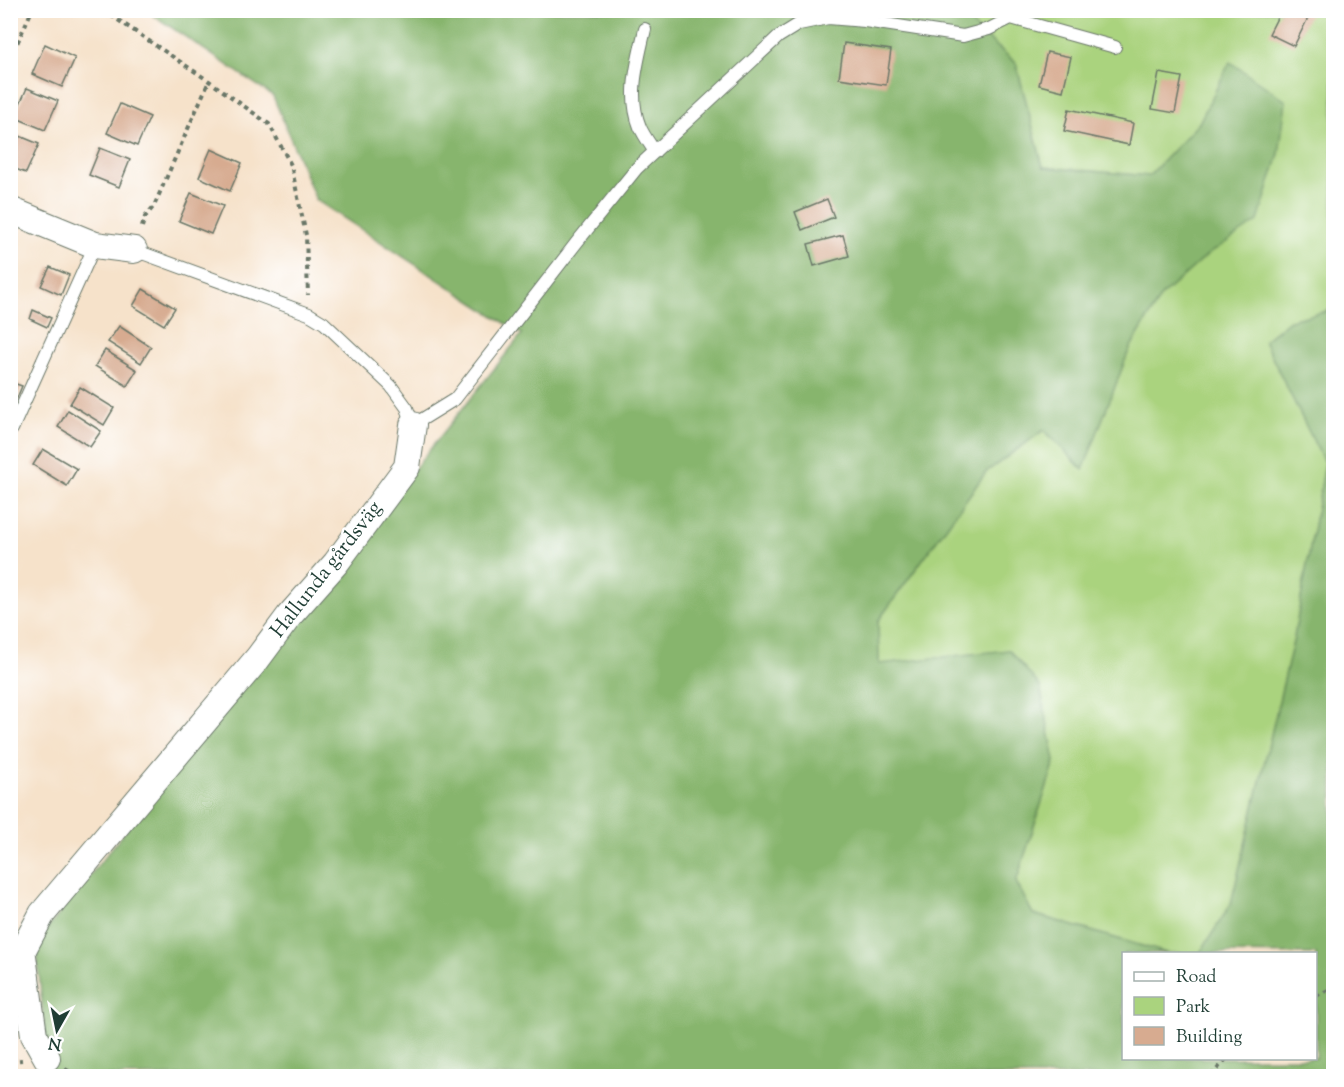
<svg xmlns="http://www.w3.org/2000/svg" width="1344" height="1087" viewBox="0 0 1344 1087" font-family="'Sorts Mill Goudy',serif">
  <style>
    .green { fill: #aad37e; stroke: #648859; stroke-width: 1.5 }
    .forest { fill: #87b56d; stroke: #537950; stroke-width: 1.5 }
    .building { fill: #d7ab90 }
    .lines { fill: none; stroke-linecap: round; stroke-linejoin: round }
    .lane-casing { stroke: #6a7768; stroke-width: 14 }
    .street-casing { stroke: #6a7768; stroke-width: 28 }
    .path { stroke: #6a7768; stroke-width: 4; stroke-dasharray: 4.5 4.5; stroke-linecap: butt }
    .lane { stroke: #fff; stroke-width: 12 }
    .street { stroke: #fff; stroke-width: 26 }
    .labels { text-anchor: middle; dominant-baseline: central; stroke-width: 5; stroke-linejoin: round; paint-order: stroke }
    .street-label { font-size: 21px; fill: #1f3d34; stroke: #fff }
  </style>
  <rect width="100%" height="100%" fill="#fff"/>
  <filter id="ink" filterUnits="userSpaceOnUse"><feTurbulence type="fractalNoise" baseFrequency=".0167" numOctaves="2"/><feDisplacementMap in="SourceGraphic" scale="12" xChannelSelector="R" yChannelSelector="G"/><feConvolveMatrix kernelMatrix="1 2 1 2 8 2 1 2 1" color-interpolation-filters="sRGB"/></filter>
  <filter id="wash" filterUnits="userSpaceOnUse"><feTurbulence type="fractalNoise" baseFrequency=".008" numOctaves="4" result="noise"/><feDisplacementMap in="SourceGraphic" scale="24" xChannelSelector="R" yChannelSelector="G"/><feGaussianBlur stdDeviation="1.35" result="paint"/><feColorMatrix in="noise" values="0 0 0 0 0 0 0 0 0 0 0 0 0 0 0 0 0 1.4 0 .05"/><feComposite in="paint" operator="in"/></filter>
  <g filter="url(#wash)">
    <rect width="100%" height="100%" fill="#f6e2ca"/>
    <path class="green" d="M956,11H1333V310L1290,320L1264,341L1325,464L1294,638L1231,904L1200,953H1166L1033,914L1016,882L1055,761L1009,650L879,665L878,621L986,472L1044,430L1083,469L1129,350L1161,296L1207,255L1230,62L1199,123L1149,176L1043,167L1016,63Z"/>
    <path class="forest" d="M147,11H956L1016,63L1043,167L1149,176L1199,123L1230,62L1286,101L1279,154L1258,221L1207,255L1161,296L1129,350L1083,470L1044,430L986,472L878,621L879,664L1009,650L1040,686L1055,761L1016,882L1033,914L1166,953L1124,954V1058H1316V954L1200,953L1231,904L1294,638L1325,464L1264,341L1290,320L1333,310V1076H49L36,943L522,334L316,200L273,96Z"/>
    <g id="blocks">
      <path class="building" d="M1281,10H1312L1294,46L1269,34Z
        M844,43L891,50L886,85L839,78Z
        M45,44L75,58L62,87L32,74Z
        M1047,52L1071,57L1063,91L1039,85Z
        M1159,73L1182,77L1175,113L1152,109Z
        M27,88L58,101L45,130L14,117Z
        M120,104L150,117L137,146L107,133Z
        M1069,109L1133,123L1129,145L1064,131Z
        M10,132L39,144L26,173L10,167Z
        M100,148L130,160L119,187L89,175Z
        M211,149L242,163L230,191L199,177Z
        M191,193L223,206L211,234L179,221Z
        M827,199L834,217L802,230L795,212Z
        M843,235L849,256L814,266L808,244Z
        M50,267L69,275L61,295L41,286Z
        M143,289L175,308L164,325L133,306Z
        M33,310L51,318L47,327L30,319Z
        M119,326L151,347L141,363L108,342Z
        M105,350L137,370L127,386L95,366Z
        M10,382L22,386L11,412H10Z
        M80,387L114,408L104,425L70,404Z
        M68,410L101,431L90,447L58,427Z
        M43,449L77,469L67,486L33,465Z"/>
    </g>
  </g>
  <g filter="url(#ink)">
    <use href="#blocks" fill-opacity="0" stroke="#6a7768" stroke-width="1.5"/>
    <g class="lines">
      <g class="lane-casing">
        <path id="lane" d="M645,29C638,61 627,95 640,127C644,136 650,144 655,152
          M134,250L309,314L324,323L391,386L407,408L413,425L455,399L577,242L637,168L778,37L799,24L828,18L865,21L963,36L989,29L1011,18L1115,47
          M12,429L95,245"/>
      </g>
      <g class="street-casing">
        <path id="street" d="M10,210L95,245L134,250
          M22,949L34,1035L47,1058
          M10,974L42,914L258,658L290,615L336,563L407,467L413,425"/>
      </g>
      <path class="path" d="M103,10L209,81L269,124L291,165L306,235L308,295
        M10,59L32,10
        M142,227L145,217L154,206L209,81
        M1316,996L1334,987
        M10,1061L22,1060
        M65,1069L77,1076
        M1211,1076L1227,1058"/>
      <use href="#lane" class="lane"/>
      <use href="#street" class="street"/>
    </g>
  </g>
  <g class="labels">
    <g class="street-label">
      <text transform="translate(327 570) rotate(-52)">Hallunda gårdsväg</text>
    </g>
  </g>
  <rect width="1344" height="1087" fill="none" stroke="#fff" stroke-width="36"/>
  <rect x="1122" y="952" width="195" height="108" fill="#ffffff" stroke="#a5b1ae" stroke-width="1.5"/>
  <rect x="1134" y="972" width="30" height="9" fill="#ffffff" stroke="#a5b1ae" stroke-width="1.5"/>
  <text x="1176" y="982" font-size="18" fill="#1f3d34">Road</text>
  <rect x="1134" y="997" width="30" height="18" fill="#aad37e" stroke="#a5b1ae" stroke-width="1.5"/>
  <text x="1176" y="1012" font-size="18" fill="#1f3d34">Park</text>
  <rect x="1134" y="1027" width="30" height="18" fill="#d7ab90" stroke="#a5b1ae" stroke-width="1.5"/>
  <text x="1176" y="1042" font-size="18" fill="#1f3d34">Building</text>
  <g transform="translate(57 1030) rotate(189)" stroke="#ffffff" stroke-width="4.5" paint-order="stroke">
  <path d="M0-4.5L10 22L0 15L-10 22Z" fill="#1f3d34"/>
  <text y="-9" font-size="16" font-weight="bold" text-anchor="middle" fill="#1f3d34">N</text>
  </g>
</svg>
